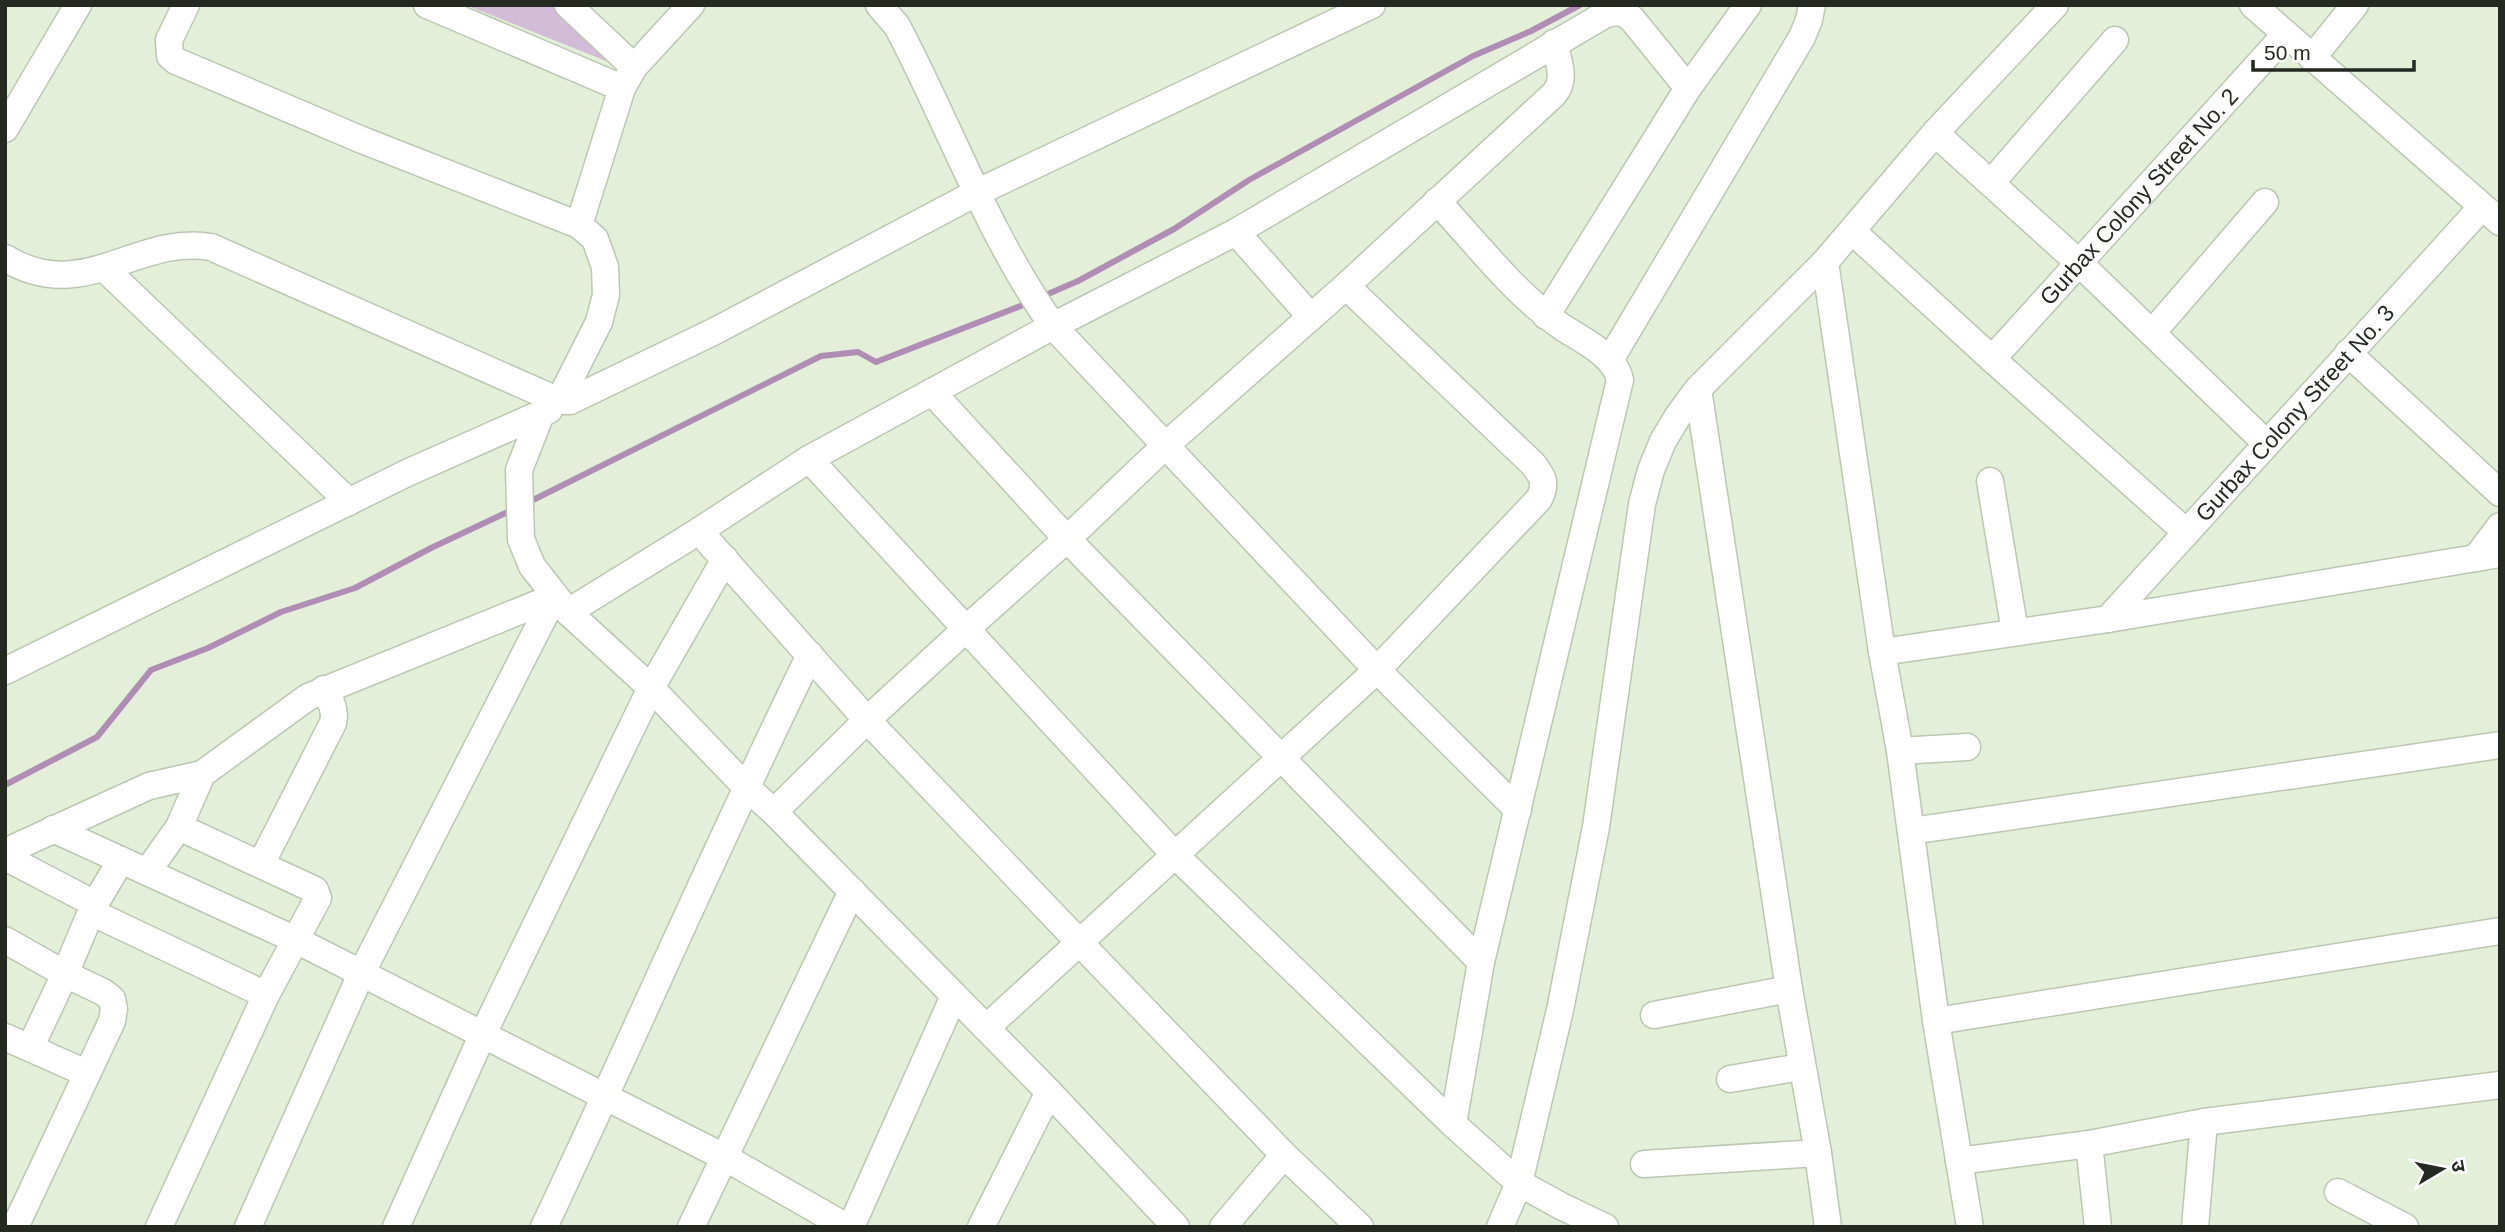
<svg xmlns="http://www.w3.org/2000/svg" width="2505" height="1232" viewBox="0 0 2505 1232" font-family="Helvetica,'Noto Sans Devanagari',sans-serif">
  <style>
    .green { fill: #d3bcd7 }
    .lines { fill: none; stroke-linecap: round; stroke-linejoin: round }
    .stream { stroke: #af8db4; stroke-width: 6 }
    .minor-casing { stroke: #bcc7b2; stroke-width: 29 }
    .minor { stroke: #fff; stroke-width: 26 }
    .labels { text-anchor: middle; dominant-baseline: central; stroke-width: 6; stroke-linejoin: round; paint-order: stroke }
    .street-label { font-size: 23px; fill: #242921; stroke: #fff }
  </style>
  <rect width="100%" height="100%" fill="#e3efd9"/>
  <path class="green" d="M466,5H555L621,67Z"/>
  <g class="lines">
    <path class="stream" d="M1041,297L1078,281L1174,229L1249,180L1473,56L1531,31L1580,5
      M527,503L821,356L858,352L876,362L1031,302
      M5,785L97,737L151,670L208,648L281,612L355,588L431,548L514,509"/>
    <g class="minor-casing">
      <g id="minor">
        <path d="M186,5L169,40L170,56L176,61L362,140L579,225L595,239L605,267L606,295L599,322L559,401"/>
        <path d="M427,5L622,88"/>
        <path d="M568,5L634,67"/>
        <path d="M879,5L897,26C950,126 987,233 1053,326L1377,670L1518,810"/>
        <path d="M2253,5L2500,222"/>
        <path d="M2312,58L2355,5"/>
        <path d="M5,129L78,5"/>
        <path d="M1935,133L2078,262L2266,443"/>
        <path d="M1991,183L2115,40"/>
        <path d="M1437,201C1477,244 1514,293 1562,327C1582,340 1615,355 1620,380L1481,962L1453,1124"/>
        <path d="M579,225L622,88L634,67L691,5"/>
        <path d="M1852,231L1992,359L2186,532"/>
        <path d="M1236,232L1311,317"/>
        <path d="M5,258C85,306 135,234 211,247L559,401H570L715,331L976,193L1372,5"/>
        <path d="M1825,262L1882,652L1900,751L1936,1021L1970,1227"/>
        <path d="M105,269L349,502"/>
        <path d="M1546,316L1688,88L1748,5"/>
        <path d="M2152,333L2265,202"/>
        <path d="M2348,353L2500,493"/>
        <path id="s1" d="M1992,359L2286,34"/>
        <path d="M1610,360L1802,37L1809,20L1812,5"/>
        <path d="M1698,389L1789,989L1818,1153L1828,1227"/>
        <path d="M932,392L1067,539L1481,962"/>
        <path d="M541,414L519,470L521,539L532,566L568,612L651,688L745,786L774,812L1049,1092L1176,1227"/>
        <path d="M809,459L1174,854L1453,1124L1519,1183L1500,1227"/>
        <path d="M1990,481L2015,632"/>
        <path d="M699,531L867,720L1079,942L1284,1155L1360,1227"/>
        <path d="M2476,558L2500,526"/>
        <path d="M568,612L699,531L809,459L1053,326L1236,232L1604,15C1616,11 1622,11 1632,19L1688,88"/>
        <path id="s2" d="M2108,619L2481,208"/>
        <path d="M1882,652L2108,619L2500,554"/>
        <path d="M5,671L407,473L549,410"/>
        <path d="M1900,751L1967,747"/>
        <path d="M774,812L867,720L967,628L1067,539L1166,445L1346,286L1554,94C1567,79 1558,61 1554,43"/>
        <path d="M179,827L315,890L318,898L266,995"/>
        <path d="M53,829L296,940L724,1157L847,1227"/>
        <path d="M1911,831L2500,745"/>
        <path d="M5,852L149,786L202,774L308,697L554,597"/>
        <path d="M5,857L95,904L91,912L266,995L159,1227"/>
        <path d="M261,864L333,723C336,710 331,701 324,689"/>
        <path d="M147,872L179,827L202,774"/>
        <path d="M95,904L121,860"/>
        <path d="M5,940L65,974L103,992L112,999L114,1009L112,1021L15,1227"/>
        <path d="M1654,1015L1789,989"/>
        <path d="M1936,1021L2500,931"/>
        <path d="M986,1028L1377,670L1539,499C1547,483 1543,477 1533,464L1346,286"/>
        <path d="M5,1037L86,1073"/>
        <path d="M30,1048L65,974L91,912"/>
        <path d="M1730,1079L1801,1067"/>
        <path d="M2089,1144L2098,1227"/>
        <path d="M1959,1161L2089,1144L2204,1122L2500,1085"/>
        <path d="M1644,1164L1818,1153"/>
        <path d="M2338,1192L2405,1227"/>
        <path d="M248,1227L361,974L554,597"/>
        <path d="M396,1227L482,1036L651,688L725,559"/>
        <path d="M544,1227C634,1037 717,844 810,655"/>
        <path d="M691,1227L852,891"/>
        <path d="M851,1227L954,996"/>
        <path d="M981,1227L1049,1092"/>
        <path d="M1223,1227L1284,1155"/>
        <path d="M1605,1227L1561,1206L1519,1183L1560,1010L1596,827L1642,504L1651,470L1663,441L1678,416L1698,389L1825,262L1935,133L2055,5"/>
        <path d="M2195,1227L2204,1122"/>
      </g>
    </g>
    <use href="#minor" class="minor"/>
  </g>
  <g class="labels">
    <g class="street-label">
      <text stroke="none"><textPath href="#s1" startOffset="219">Gurbax Colony Street No. 2</textPath></text>
      <text stroke="none"><textPath href="#s2" startOffset="278">Gurbax Colony Street No. 3</textPath></text>
    </g>
  </g>
  <rect width="2505" height="1232" fill="none" stroke="#242921" stroke-width="14"/>
  <g transform="translate(2442 1169) rotate(80)" stroke="#ffffff" stroke-width="5" paint-order="stroke">
  <path d="M0-5L12 26L0 18L-12 26Z" fill="#242921"/>
  <text y="-10" font-size="19" font-weight="bold" text-anchor="middle" fill="#242921">उ</text>
  </g>
  <path d="M2253 60v10h161v-10" fill="none" stroke="#242921" stroke-width="3.5"/>
  <text x="2264" y="60" font-size="21" fill="#242921" stroke="#ffffff" stroke-width="5" paint-order="stroke">50 m</text>
</svg>
